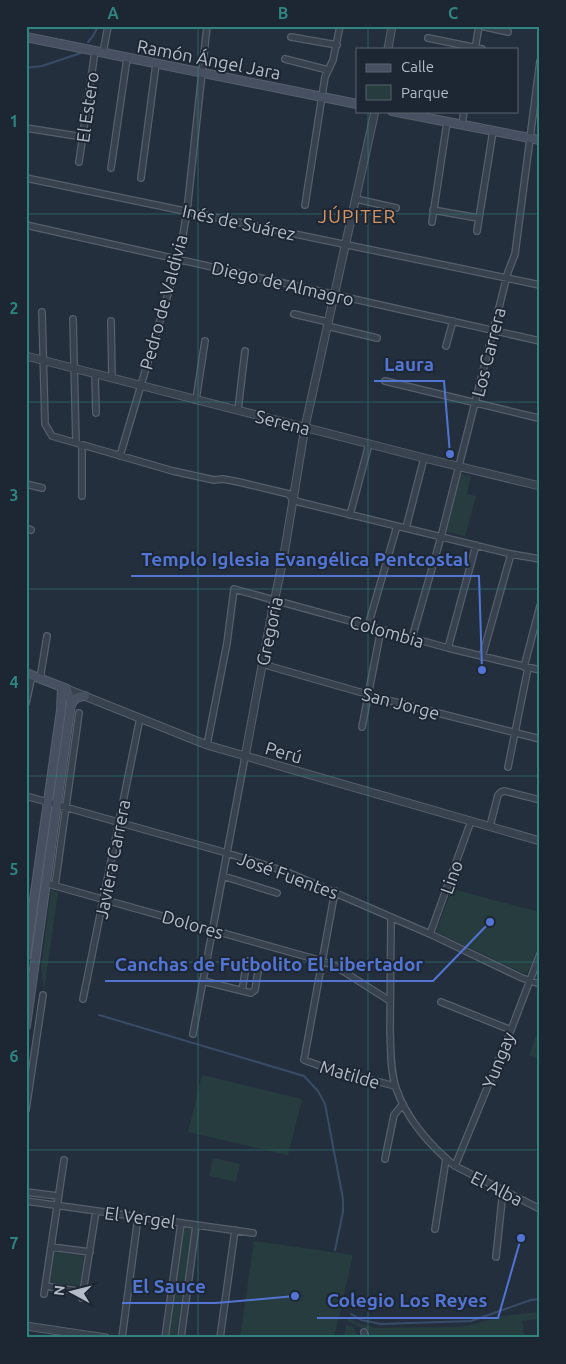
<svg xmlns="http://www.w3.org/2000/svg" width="566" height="1364" viewBox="0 0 566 1364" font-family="Ubuntu,sans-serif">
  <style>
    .green { fill: #263c3f }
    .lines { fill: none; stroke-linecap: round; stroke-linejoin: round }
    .stream { stroke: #394c67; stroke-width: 2 }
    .minor-casing { stroke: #565f6c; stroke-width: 8 }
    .tertiary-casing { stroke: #565f6c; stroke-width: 9 }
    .secondary-casing { stroke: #565f6c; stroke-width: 10 }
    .minor { stroke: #38414e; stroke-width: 5.5 }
    .tertiary { stroke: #38414e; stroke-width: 7 }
    .secondary { stroke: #465061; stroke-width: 8 }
    .grid { fill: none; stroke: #308480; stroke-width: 1; stroke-opacity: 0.55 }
    .labels { text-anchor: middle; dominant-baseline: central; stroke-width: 4; stroke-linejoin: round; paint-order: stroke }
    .street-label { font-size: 18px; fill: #b4bcc9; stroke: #1d2633 }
    .neighbourhood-label { font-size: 19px; letter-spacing: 1px; fill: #d59563; stroke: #1d2633 }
    .leader { fill: none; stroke: #5274d3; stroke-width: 2 }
    .callout-dot { fill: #5274d3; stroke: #1d2633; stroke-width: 2 }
    .callout-label { font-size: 19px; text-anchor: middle; font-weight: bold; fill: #5274d3; stroke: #1d2633; stroke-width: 4; stroke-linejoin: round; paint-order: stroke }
    .neatline { fill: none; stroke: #308480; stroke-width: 2 }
    .grid-label { font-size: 16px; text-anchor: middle; font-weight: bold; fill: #308480 }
  </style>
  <rect width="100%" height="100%" fill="#242f3e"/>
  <path class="green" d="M461,474L471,476L467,494L476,496L465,536L446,532Z
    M452,889L540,912V942L528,972L523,973L436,932Z
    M51,890L58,892L44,991L41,967Z
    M540,1026V1059L529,1055Z
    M202,1075L302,1099L288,1155L188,1132Z
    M213,1158L240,1164L236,1182L209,1176Z
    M183,1227L193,1229L176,1338H168Z
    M254,1241L353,1255L334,1338H240Z
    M54,1252L84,1256L80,1286L50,1282Z
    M540,1312V1328L537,1319L522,1321L525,1338H372L368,1330L357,1326L347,1320L348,1317L356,1322L376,1328L450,1327L467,1326L502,1316Z
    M346,1325L353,1327L360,1338H344Z"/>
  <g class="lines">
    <path class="stream" d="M88,42L93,36L98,26
      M26,68L42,66L81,53
      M99,1015L304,1076L318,1091L325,1104L343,1199V1212L335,1250
      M351,1314L361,1320L381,1324L471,1321L531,1300L540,1299"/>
    <g class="minor-casing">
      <path id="minor" d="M481,26L508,32
        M291,37L337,45
        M428,38L482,49
        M475,49L479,26
        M103,53L108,26
        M285,59L328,70
        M462,125L464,111
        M26,128L83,137
        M79,162L95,51
        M111,168L127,58
        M26,178L540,285
        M141,178L156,64
        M356,199L396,208
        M305,205L325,77L333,60L340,26
        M433,210L478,218
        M432,222L447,122
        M26,225L540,341
        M477,231L493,131
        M42,312L45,424L52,436L173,471L214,480L223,479L239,482L289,494L292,499L299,502L511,554L540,559
        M294,314L328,322
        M73,319L76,443
        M111,321L112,378
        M327,326L377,338
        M446,346L453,321
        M95,374L96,413
        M385,381L538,418
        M196,400L205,341
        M238,410L245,351
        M82,445V496
        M120,456L180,253L187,211L207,26
        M26,484L42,488
        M350,515L369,444
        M26,528L31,530
        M406,528L424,458
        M368,626L397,526
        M412,638L441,537L508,272L515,254L540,61
        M448,648L476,545
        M482,657L511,554
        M262,664L391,701L540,739
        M524,667L540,606
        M40,679L47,636
        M26,703L32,676
        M362,727L381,629
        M207,745L227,643L234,589L448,648L540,670
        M508,767L528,668
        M26,796L227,853L287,872L430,934L522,978L540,984
        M490,826L498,795L501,792L505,791L540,800
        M223,876L277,893
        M45,883L322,961L335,966L390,1001
        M55,886L79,713
        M335,891L304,1060L329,1069L395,1086
        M391,917C391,955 390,993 390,1031C391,1050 390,1070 396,1088C406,1118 430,1146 455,1166L540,1209
        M430,934L471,821
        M203,981L251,993L255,990L259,966
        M242,991L247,961
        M83,999L140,718
        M441,1002L511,1030
        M193,1034L245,757
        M26,1110L43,995
        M385,1159L394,1115L403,1104
        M455,1166L511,1030L540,954
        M26,1192L58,1196
        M26,1201L253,1233
        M435,1229L446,1159
        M51,1247L90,1252
        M496,1257L503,1190
        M45,1286L84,1292
        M44,1294L64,1160
        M82,1298L96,1211
        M364,1332L366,1338
        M122,1338L138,1217
        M165,1338L181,1223
        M181,1338L196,1225
        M220,1338L235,1230"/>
    </g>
    <g class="tertiary-casing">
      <path id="tertiary" d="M388,49L392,26
        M26,356L424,458L540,486
        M67,689L207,745L540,841
        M245,757L273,607L284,555L305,427L375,111
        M26,1326L106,1338"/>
    </g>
    <g class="secondary-casing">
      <path id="secondary" d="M26,37L357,104
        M392,111L540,140
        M26,673L67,689L71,703L26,1026
        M71,706C73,699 78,696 85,696
        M26,956L61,710L62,687"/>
    </g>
    <use href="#minor" class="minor"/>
    <use href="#tertiary" class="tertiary"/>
    <use href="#secondary" class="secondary"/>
  </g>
  <path class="grid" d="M198,26V1338M368,26V49M368,111V1338M26,214H540M26,402H540M26,589H540M26,776H540M26,962H540M26,1150H540"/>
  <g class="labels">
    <g class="street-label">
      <text transform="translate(209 59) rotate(11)">Ramón Ángel Jara</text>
      <text transform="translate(87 107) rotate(-82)">El Estero</text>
      <text transform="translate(239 222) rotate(12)">Inés de Suárez</text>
      <text transform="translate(283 283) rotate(13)">Diego de Almagro</text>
      <text transform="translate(163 302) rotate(-75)">Pedro de Valdivia</text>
      <text transform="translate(488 352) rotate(-76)">Los Carrera</text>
      <text transform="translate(283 422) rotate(14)">Serena</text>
      <text transform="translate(269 631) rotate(-78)">Gregoria</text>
      <text transform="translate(387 631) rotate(16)">Colombia</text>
      <text transform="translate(401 703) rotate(15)">San Jorge</text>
      <text transform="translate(284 752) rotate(16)">Perú</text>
      <text transform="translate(112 859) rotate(-79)">Javiera Carrera</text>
      <text transform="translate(288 875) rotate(20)">José Fuentes</text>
      <text transform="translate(451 877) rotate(-70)">Lino</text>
      <text transform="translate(193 924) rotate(16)">Dolores</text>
      <text transform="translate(498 1060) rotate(-68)">Yungay</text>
      <text transform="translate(350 1074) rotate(16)">Matilde</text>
      <text transform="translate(497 1188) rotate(27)">El Alba</text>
      <text transform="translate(140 1217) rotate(8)">El Vergel</text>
    </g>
    <g class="neighbourhood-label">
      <text x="357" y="216">JÚPITER</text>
    </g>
  </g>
  <path class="leader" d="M450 454L444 381H374M482 670L479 576H131M490 922L433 981H105M295 1296L216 1303H122M521 1238L498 1318H317"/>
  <g class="callout-dot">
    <circle cx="450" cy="454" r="5"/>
    <circle cx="482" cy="670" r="5"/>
    <circle cx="490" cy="922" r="5"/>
    <circle cx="295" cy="1296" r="5"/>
    <circle cx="521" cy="1238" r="5"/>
  </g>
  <g class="callout-label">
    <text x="409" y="371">Laura</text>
    <text x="305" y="566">Templo Iglesia Evangélica Pentcostal</text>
    <text x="269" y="971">Canchas de Futbolito El Libertador</text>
    <text x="169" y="1293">El Sauce</text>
    <text x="407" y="1307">Colegio Los Reyes</text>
  </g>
  <rect width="566" height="1364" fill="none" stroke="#1d2633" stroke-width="55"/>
  <rect x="356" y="48" width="162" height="65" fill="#1d2633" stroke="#59626f"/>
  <rect x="366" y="64" width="25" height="8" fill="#465061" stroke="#59626f"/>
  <text x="401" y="72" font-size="15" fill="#b4bcc9">Calle</text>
  <rect x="366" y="85" width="25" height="15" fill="#263c3f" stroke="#59626f"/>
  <text x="401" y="98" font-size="15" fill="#b4bcc9">Parque</text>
  <g transform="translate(72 1292) rotate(277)" stroke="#1d2633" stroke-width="4" paint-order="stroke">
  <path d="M0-4L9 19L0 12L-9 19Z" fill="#b4bcc9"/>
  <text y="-8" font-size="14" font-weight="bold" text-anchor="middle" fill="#b4bcc9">N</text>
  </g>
  <rect x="28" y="28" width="510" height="1308" class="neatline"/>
  <g class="grid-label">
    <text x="113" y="19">A</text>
    <text x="283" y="19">B</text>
    <text x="453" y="19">C</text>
    <text x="14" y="127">1</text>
    <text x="14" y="314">2</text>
    <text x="14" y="501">3</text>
    <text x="14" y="688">4</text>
    <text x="14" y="875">5</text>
    <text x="14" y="1062">6</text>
    <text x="14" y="1249">7</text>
  </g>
</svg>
